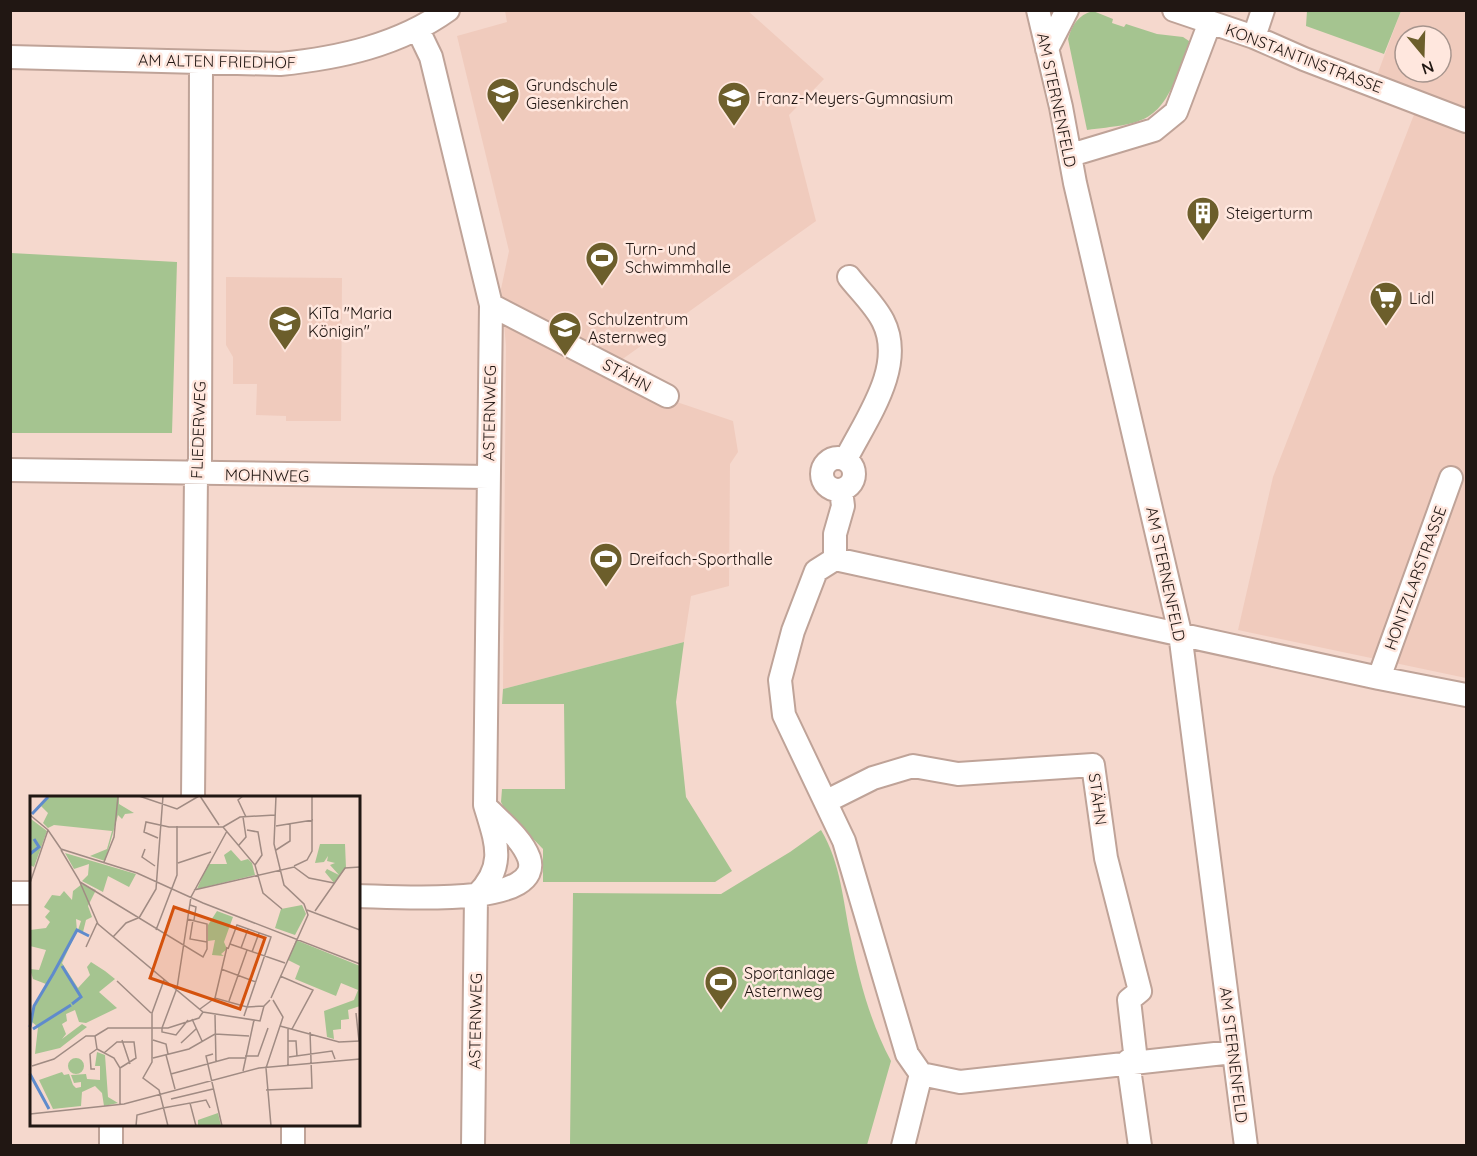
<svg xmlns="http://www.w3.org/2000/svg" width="1477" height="1156" viewBox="0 0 1477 1156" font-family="Quicksand,sans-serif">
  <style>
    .built { fill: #f0cbbd; fill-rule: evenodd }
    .green { fill: #a5c490 }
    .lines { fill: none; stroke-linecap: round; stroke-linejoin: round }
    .minor-casing { stroke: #bfa398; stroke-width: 26 }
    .minor { stroke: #fff; stroke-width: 22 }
    .labels { text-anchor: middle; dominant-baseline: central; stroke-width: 5; stroke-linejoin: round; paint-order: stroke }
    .street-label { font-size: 16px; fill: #211713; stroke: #ffe7de }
    .poi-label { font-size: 16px; fill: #211713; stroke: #ffe7de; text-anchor: start }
    .inset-river { fill: none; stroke: #5f8bcc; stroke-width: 3 }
    .inset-road { fill: none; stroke: #a08b83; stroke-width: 1.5 }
    .view { fill: #d4520d; fill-opacity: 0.15; stroke: #d4520d; stroke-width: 3 }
    .inset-edge { fill: none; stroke: #211713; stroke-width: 3 }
  </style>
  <rect width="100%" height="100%" fill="#f5d8cd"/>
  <path class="built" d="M505,11H748L824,79L789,115L816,221L610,368L656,395L733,421L738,452L730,464L729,586L691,596L684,642L503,689L506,346L501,289L509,251L457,36L507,22Z
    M1401,11H1466V678L1238,630L1273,477L1422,94L1376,78ZM1405,36H1441V72H1405Z
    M226,277L342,278L341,421H286V416L256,415L257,384H233V357L226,345Z"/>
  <path class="green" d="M1093,11L1113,19L1112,23L1124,27L1126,24L1157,34L1183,37L1192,43L1189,69H1180C1158,125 1142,123 1087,130L1068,39C1072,25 1078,15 1093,11Z
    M1307,11V10L1401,11L1384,54L1306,26Z
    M11,253L177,262L172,433H11Z
    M684,642L676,702L686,797L732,871L715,882H543V849L505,810L501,802L502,789H565L564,704H502L503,689Z
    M821,830C841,863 843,902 851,939C859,980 871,1024 891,1061L867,1145H570L573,893L721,894L790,852Z"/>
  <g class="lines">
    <g class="minor-casing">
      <path id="minor" d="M1038,10L1061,107L1075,183L1180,633L1246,1146
        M1174,10L1254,37L1304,59L1466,121
        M418,30L431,57L491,305L485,805C496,842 507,866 476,896L473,1146
        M1254,37L1263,10
        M1047,49L1067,10
        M10,57L280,64C340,58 399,45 448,10
        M1071,155L1154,130L1176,112L1210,22
        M491,305L667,396
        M822 474a16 16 0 1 1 32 0a16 16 0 1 1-32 0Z
        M846,459C866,419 906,366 883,321C875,305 859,290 849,277
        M10,470L488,477
        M835,559V534L843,506L841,490
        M1379,678L1451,478
        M193,798L196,474L200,460L201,63
        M827,801L873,778L913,766L958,774L1093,765L1106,858L1140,991L1129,1000L1136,1061
        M10,893H32
        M358,896C385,896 546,910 529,858C522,839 502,823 488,809
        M1233,1052L960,1082L921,1074L907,1054L844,841L784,715L780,680L793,631L816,571L835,559L1379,678L1466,695
        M1128,1061L1140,1146
        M111,1146V1124
        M293,1146V1124
        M903,1146L921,1074"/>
    </g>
    <use href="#minor" class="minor"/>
  </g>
  <defs>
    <g id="school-pin" transform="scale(1.725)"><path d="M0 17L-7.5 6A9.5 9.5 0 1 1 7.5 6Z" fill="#6c5e2b" stroke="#ffe7de"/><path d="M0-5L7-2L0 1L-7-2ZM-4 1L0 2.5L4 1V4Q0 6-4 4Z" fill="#fff"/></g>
    <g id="building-pin" transform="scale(1.725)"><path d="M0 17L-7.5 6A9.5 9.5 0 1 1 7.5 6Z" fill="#6c5e2b" stroke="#ffe7de"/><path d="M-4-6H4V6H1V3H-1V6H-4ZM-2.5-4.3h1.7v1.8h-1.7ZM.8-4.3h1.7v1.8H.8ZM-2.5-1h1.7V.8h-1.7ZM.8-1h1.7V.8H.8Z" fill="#fff"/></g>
    <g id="stadium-pin" transform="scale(1.725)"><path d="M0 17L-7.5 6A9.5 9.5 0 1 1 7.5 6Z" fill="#6c5e2b" stroke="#ffe7de"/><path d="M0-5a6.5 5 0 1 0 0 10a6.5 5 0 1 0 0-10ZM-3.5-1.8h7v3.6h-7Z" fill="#fff"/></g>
    <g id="supermarket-pin" transform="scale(1.725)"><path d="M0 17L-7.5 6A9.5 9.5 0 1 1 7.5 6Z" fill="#6c5e2b" stroke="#ffe7de"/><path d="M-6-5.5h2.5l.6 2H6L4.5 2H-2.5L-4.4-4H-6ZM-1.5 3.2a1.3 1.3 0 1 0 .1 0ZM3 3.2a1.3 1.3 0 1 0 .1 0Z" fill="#fff"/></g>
  </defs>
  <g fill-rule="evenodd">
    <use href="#school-pin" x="503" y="94"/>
    <use href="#school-pin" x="734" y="98"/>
    <use href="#building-pin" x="1203" y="213"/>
    <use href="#stadium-pin" x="602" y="258"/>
    <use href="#supermarket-pin" x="1386" y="298"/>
    <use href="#school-pin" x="285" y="322"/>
    <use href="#school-pin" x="565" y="328"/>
    <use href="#stadium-pin" x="606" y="559"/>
    <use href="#stadium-pin" x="721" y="982"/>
  </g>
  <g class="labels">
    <g class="street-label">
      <text transform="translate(1304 58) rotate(21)">KONSTANTINSTRASSE</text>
      <text transform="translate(217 61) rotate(1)">AM ALTEN FRIEDHOF</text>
      <text transform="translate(1057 100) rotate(78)">AM STERNENFELD</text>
      <text transform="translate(627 375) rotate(28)">STÄHN</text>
      <text transform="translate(489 413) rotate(-89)">ASTERNWEG</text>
      <text transform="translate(198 430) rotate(-88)">FLIEDERWEG</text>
      <text transform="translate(267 475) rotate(1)">MOHNWEG</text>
      <text transform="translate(1166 574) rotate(78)">AM STERNENFELD</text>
      <text transform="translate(1415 578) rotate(-70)">HONTZLARSTRASSE</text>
      <text transform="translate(1098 799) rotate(82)">STÄHN</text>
      <text transform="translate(475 1021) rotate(-89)">ASTERNWEG</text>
      <text transform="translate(1234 1055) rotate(83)">AM STERNENFELD</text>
    </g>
    <g class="poi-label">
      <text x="526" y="85">Grundschule<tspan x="526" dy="18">Giesenkirchen</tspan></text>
      <text x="757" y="98">Franz-Meyers-Gymnasium</text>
      <text x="1226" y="213">Steigerturm</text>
      <text x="625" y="249">Turn- und<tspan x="625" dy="18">Schwimmhalle</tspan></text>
      <text x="1409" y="298">Lidl</text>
      <text x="308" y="313">KiTa "Maria<tspan x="308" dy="18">Königin"</tspan></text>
      <text x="588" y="319">Schulzentrum<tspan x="588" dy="18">Asternweg</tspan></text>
      <text x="629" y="559">Dreifach-Sporthalle</text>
      <text x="744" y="973">Sportanlage<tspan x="744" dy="18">Asternweg</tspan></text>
    </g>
  </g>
  <g transform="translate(30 796)">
    <rect width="330" height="330" fill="#f5d8cd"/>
    <path d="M19,0H89V8L104,17L95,18L92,23L88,19L75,65L60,60L77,53L82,35L24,29L18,32L13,27L18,17L11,10ZM1,23L17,35L4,71L0,69ZM290,48H315L316,72L304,87L295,76L297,73L309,79L300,69L305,67L297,65L298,60L294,66L285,67ZM201,54L211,65L218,63L222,67L225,79L167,93L178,68H197L194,59ZM35,57L106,78L99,91L78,80L73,96L52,85L58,79L59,68L44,73ZM52,88L66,94L58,110L62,121L56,124L53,136L48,134L51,125L46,123L47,135L32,167L48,192L60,179L57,171L61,166L75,175L85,183L69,196L87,212L56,227L49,226L45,214L36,218L37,225L32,228L36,238L32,243L52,228L57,231L30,252L5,258L8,231L2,226L4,212L16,188L3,183L0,173L9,174L16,154L0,150V134L16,132L20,126L15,121L20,115L14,111L22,99L30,100L34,95L42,104L43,95ZM272,109L276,118L265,139L245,132L251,113ZM187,115L203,121L194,146L197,153L191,158L194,160L182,159L185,144L178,145V129ZM266,144L330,170V210L318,214L319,223L311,224V233L303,234L304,243L297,241L294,215L324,204L328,194L311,187L306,200L265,183L270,170L258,164ZM67,256L75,259L78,301L88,307L74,310L72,297L65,290L52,296L51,310L23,313L9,284L32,276L34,279L39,278L43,289L46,292L51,291V286L44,287L41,279L56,278L57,283L70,284V270H65ZM38 270a8 8 0 1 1 16 0a8 8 0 1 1-16 0ZM188,317L191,330H168V324Z" fill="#a5c490"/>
    <path class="inset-river" d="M2,18L18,1M0,58L9,51L4,43M32,170L51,201L42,208M23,178L47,134L59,140M0,231L4,210L23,178M3,233L41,209M0,278L19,313"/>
    <path class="inset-road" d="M109,0L147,13L169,0M170,0L189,29M213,0L208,4L216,21M269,0H289M0,19L18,34L31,53L107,77L173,107L330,168M246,30L283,24M193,31L210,21L245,19M217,34L228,36L232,59L225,69M128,42L114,36L116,26L139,31H193L225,69L233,97L252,113M209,49L216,41L213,21M115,53L112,61L125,70M31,54L49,84L68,128L173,216L230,225L234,210M246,54L260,45V28M74,66L84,41L88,0M148,67L181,56M264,70L277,64L282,55V1M50,86L173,161L177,153V128L157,123M0,87L18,34M164,94L264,71L279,82L304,87M160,109L166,111L164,124M277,114L330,134M285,115L315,72L330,71M109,122L126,93L133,0M163,124L160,143L177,146M126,134L147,79V30M83,141L96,127L108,122M200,148L255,167M56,151L67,127M211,152L218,133M198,153L207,129L241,141L214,220M222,156L229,137M191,173L226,186M250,180L283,194L262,233M134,184L122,217V266L113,282L129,294L138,330M87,185L121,217M185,202L197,151M241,202L278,119L274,108L254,89L244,48L246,0M199,205L217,154M170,213L185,202L217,211L234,210L240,204M326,217L329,245M185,219L186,266M162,223L172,245M250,230L309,246L330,245M132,232L147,192L161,101L197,35M132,232V236L146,239L158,224M65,240L78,232H138L169,222L173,216M65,240L67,253L84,262L90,272V308M92,244L100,268M123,244L136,248L138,258M258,245H266L267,260M151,247L166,233M74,257L87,246H104L106,262L90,272M183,258L176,260L192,330M136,259L145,293M215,260H228L238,232M259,261L302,255L305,263M123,262L159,253L185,238L219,240M2,270L24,263L56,240H65M258,270V232M65,273H61L60,258L67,253M213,275L224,224M141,278L199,262H215M236,294L282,292L280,236M141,303L183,293M161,307L176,304L180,312M133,312L160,307L166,330M0,318L94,308L229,272L330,263M106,330L107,319L133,312M241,330L236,272L253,221L243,204"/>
    <path class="view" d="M144,111L235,142L210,213L120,182Z"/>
    <rect width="330" height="330" class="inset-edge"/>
  </g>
  <rect width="1477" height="1156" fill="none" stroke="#211713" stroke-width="24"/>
  <g transform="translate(1423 54) rotate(161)"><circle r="28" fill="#ffe7de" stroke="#a6948d" stroke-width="1.5"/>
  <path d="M0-4.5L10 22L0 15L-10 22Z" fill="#6c5e2b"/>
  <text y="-9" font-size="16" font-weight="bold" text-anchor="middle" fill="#211713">N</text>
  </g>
</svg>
